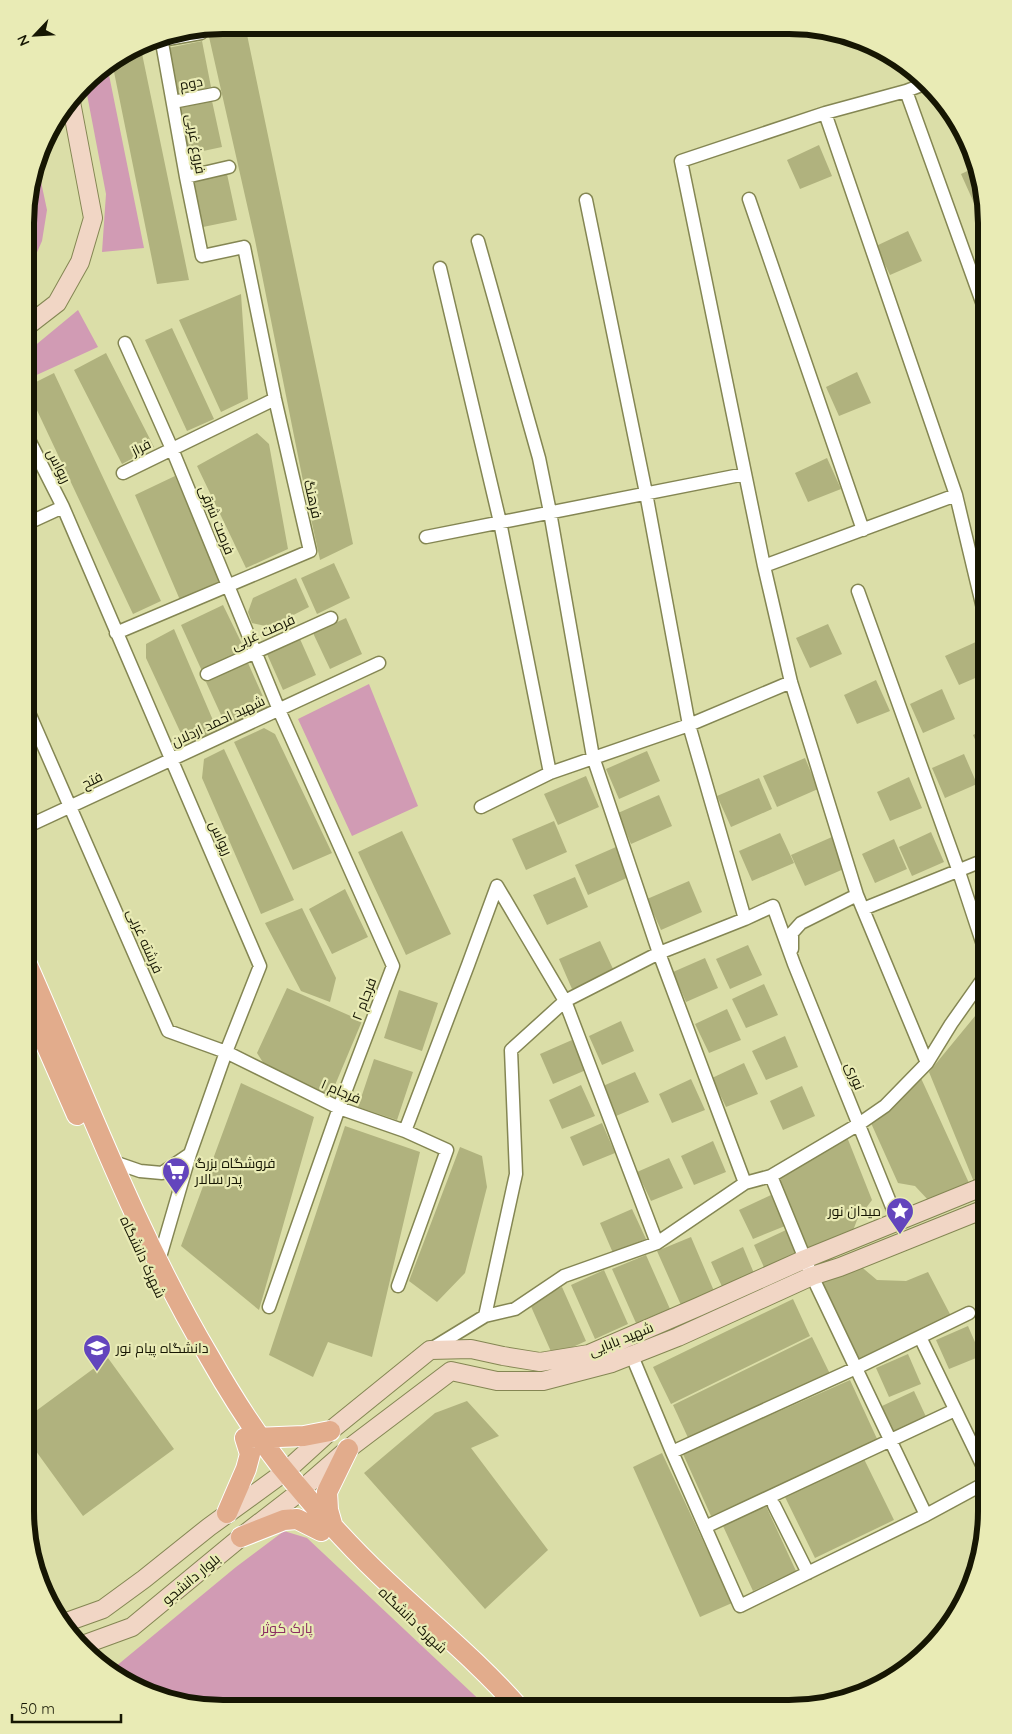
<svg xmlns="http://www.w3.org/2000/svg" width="1012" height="1734" viewBox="0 0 1012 1734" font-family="Quicksand,Cairo,sans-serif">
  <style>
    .green { fill: #d19bb4 }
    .building { fill: #b0b27e }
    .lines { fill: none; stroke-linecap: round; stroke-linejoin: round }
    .street-casing { stroke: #848653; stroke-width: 15 }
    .secondary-casing { stroke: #848653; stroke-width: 20 }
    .primary-casing { stroke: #fff; stroke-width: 22 }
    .street { stroke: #fff; stroke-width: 12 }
    .secondary { stroke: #f1d6c5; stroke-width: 18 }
    .primary { stroke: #e2ac8c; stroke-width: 20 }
    .labels { text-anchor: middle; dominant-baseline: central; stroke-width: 4.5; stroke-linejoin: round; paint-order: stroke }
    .street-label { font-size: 14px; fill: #161603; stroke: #e9ebb5 }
    .poi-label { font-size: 14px; fill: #161603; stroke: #e9ebb5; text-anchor: start }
    .park-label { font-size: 14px; fill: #8b2e62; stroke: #e9ebb5 }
    .rim { fill: none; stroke: #161603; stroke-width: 6 }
  </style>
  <rect width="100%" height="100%" fill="#dbdea8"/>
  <path class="green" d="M107,65L144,248L102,252L106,194L85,84L92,74Z
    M37,163L47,210L42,241L27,275V197Z
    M78,310L98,347L30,378L26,374V353Z
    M369,684L418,806L352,836L298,719Z
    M284,1531L307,1538L488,1708L197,1707L147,1694L109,1672L236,1567Z"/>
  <path class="building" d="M223,25H245L353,544L320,560L305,491L255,240L207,28Z
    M202,41L211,87L178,94L168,48Z
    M140,44L189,280L157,284L112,62Z
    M212,101L222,147L189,154L179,108Z
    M819,145L832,176L800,189L787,160Z
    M976,167L982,200L974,203L961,174Z
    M227,174L237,220L203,227L193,181Z
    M908,231L922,261L890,275L876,246Z
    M241,294L248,399L221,412L179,320Z
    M172,328L214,419L187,431L145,340Z
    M106,353L154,447L122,464L74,370Z
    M857,372L871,403L839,416L826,387Z
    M54,373L161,601L133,614L26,387Z
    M257,433L269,444L288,549L246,568L197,466Z
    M827,458L841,489L808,502L795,473Z
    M175,476L220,581L180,600L135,495Z
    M334,563L350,598L317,614L301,578Z
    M296,578L309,607L270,627L252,623L248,612L253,598Z
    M223,605L245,650L202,671L181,625Z
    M346,618L362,654L330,669L313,633Z
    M828,624L842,654L810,668L796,638Z
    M174,629L218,732L195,744L184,740L146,658V644Z
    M300,639L316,675L283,690L267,654Z
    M978,641L987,662V673L959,685L945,656Z
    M248,663L269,710L227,728L206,682Z
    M876,680L890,711L857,724L844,695Z
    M942,689L955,719L923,733L910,704Z
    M264,728L275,734L332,853L293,870L234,742Z
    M987,728V766L973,735Z
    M224,749L294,900L261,914L202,778L204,759Z
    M647,751L660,781L619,799L606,769Z
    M964,754L977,784L945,798L932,768Z
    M805,758L818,789L777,807L763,776Z
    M586,776L599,807L558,825L544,794Z
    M909,777L922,808L890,821L877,792Z
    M759,778L772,809L731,827L717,796Z
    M659,795L672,826L631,844L618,813Z
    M554,821L567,852L526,870L512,839Z
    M402,831L451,934L406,955L358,852Z
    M931,832L944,862L912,876L899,847Z
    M780,833L794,863L752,881L739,851Z
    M832,837L846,868L805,886L791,855Z
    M894,839L907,869L875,883L862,854Z
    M616,847L629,877L588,895L575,865Z
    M575,877L588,907L547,925L533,895Z
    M689,881L702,912L661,930L647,899Z
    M345,889L368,937L332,954L309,909Z
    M302,908L336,978L330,1002L301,991L265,923Z
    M600,941L614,971L572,989L559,959Z
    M748,945L762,975L730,989L716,959Z
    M705,958L718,988L686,1002L673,972Z
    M764,984L778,1015L746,1028L732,999Z
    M287,988L362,1021L330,1097L264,1064L257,1053Z
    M399,990L438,1003L422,1051L384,1038Z
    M727,1009L741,1040L709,1053L695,1024Z
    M980,1010L987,1029V1176L974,1182L929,1072Z
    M621,1021L634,1051L602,1065L589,1036Z
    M785,1036L798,1067L766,1080L752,1051Z
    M572,1040L586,1070L553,1084L540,1054Z
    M374,1059L413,1072L397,1120L358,1107Z
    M744,1063L758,1094L726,1107L712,1078Z
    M635,1072L649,1102L616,1116L603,1086Z
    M920,1076L969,1183L930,1202L915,1186L898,1183L871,1123Z
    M691,1079L705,1110L672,1123L659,1094Z
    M241,1083L314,1117L259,1310L181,1246Z
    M581,1085L595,1116L562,1129L549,1100Z
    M802,1086L815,1116L783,1130L770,1101Z
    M602,1123L615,1153L583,1166L570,1137Z
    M345,1126L420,1152L372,1357L328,1342L313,1377L269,1355Z
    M847,1137L872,1200L857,1220L851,1236L807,1252L777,1179Z
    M713,1141L726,1172L694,1185L681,1156Z
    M460,1147L482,1156L487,1187L465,1273L437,1302L409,1281Z
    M669,1158L683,1188L651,1201L637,1172Z
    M771,1195L785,1226L753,1239L739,1210Z
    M632,1209L646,1239L613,1253L600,1223Z
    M786,1230L799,1260L767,1274L754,1245Z
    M691,1237L714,1291L681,1305L657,1251Z
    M743,1247L756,1278L724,1291L711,1262Z
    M646,1255L670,1309L636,1323L612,1269Z
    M858,1264L877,1280L906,1281L928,1272L951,1316L858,1360L821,1281Z
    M604,1270L628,1324L595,1339L571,1285Z
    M562,1287L586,1341L553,1356L529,1302Z
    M793,1299L810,1336L671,1404L653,1367Z
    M968,1326L981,1356L949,1369L936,1340Z
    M812,1337L830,1374L690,1442L673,1405Z
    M908,1354L921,1384L889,1397L876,1368Z
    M108,1358L174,1449L83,1516L25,1436V1419Z
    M850,1380L878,1441L711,1516L683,1454Z
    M914,1391L928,1421L895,1435L882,1406Z
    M467,1401L499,1436L471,1448L548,1550L485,1609L364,1473L435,1413Z
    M662,1453L732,1603L700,1617L633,1467Z
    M864,1459L894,1520L815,1558L785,1497Z
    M766,1506L796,1571L753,1591L723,1526Z"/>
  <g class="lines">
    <g class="street-casing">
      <path id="street" d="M162,40L201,33
        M927,83L906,91L825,113L681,161L764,566L791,682L857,895L927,1063
        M906,91L987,316
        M173,102L214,94
        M825,113L956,495L987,625
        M186,177L229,167
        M749,199L863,530
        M586,200L646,493L689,725L745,919
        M478,241L539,458L550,512L593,757L659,953L565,1001L511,1050L516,1174L485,1316
        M440,268L500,522L550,773
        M125,343L172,449L279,710L393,966L339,1108L269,1307
        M26,434L63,507L260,966L226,1052L190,1154L158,1264
        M123,473L275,399
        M26,524L63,507
        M426,537L745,474
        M764,566L956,495
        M858,591L958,869L987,957
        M116,633L310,551L275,399L244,247L202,256L186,177L161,37
        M207,674L331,618
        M26,706L168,1031L226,1052L339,1108L405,1131L447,1150L398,1286
        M481,807L550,773L689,725L791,682
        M26,827L379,663
        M497,886L565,1001L657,1243
        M863,909L987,859
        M792,949V933L801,923L857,895
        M405,1131L468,965L497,886
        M111,1161L140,1171L162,1173L190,1154
        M771,1176L812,1276L926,1515
        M745,1183L659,953L745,919L773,906L794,964L898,1222
        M920,1337L987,1475
        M431,1349L485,1316L515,1309L564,1276L657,1243L745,1183L771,1176L859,1124L885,1106L927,1063L951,1024L987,973
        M632,1356L672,1452L740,1606L926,1515L987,1482
        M672,1452L856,1368L969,1313
        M774,1505L808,1573
        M705,1527L955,1410"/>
    </g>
    <g class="secondary-casing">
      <path id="secondary" d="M26,327L57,303L80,262L93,218L71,102
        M61,1624L103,1609L144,1579L209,1527L286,1471L330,1431L430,1350L471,1349L503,1356L540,1362L589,1354L698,1307L805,1259L987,1185
        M80,1646L132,1627L241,1537L293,1497L348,1449L451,1371L497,1381H543L612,1363L678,1337L812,1276L840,1267L987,1208"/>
    </g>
    <g class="primary-casing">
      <path id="primary" d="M26,962C85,1095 135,1232 210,1358C231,1395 254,1431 280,1465C311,1503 345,1542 381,1576C427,1620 477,1660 519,1708
        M26,999L77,1115
        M251,1438L304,1436L330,1431
        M227,1513L246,1469L250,1454L245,1438
        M332,1524L328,1510L327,1492L348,1449
        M241,1537L284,1520L297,1519L321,1531"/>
    </g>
    <use href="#street" class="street"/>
    <use href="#secondary" class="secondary"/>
    <use href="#primary" class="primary"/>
  </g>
  <defs>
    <g id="supermarket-pin" transform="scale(1.4375)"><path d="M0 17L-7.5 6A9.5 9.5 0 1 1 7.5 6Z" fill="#6345bd" stroke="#e9ebb5"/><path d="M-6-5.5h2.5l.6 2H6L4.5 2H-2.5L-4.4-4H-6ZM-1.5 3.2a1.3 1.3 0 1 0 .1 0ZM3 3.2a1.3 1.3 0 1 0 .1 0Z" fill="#fff"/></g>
    <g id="sight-pin" transform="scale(1.4375)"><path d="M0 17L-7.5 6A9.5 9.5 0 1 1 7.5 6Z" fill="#6345bd" stroke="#e9ebb5"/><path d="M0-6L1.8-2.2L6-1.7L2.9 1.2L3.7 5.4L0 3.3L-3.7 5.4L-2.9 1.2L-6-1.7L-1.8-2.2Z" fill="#fff"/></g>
    <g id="university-pin" transform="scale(1.4375)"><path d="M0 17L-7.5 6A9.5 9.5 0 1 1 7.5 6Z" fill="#6345bd" stroke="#e9ebb5"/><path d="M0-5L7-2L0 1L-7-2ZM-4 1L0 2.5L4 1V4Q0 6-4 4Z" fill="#fff"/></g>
  </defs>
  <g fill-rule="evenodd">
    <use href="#supermarket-pin" x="176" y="1171"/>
    <use href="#sight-pin" x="900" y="1211"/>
    <use href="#university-pin" x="97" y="1348"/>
  </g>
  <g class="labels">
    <g class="street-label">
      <text transform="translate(191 83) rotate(-11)">دوم</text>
      <text transform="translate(196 144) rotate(80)">فروغ غربی</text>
      <text transform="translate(141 447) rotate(-26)">فراز</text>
      <text transform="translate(59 466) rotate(64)">ریواس</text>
      <text transform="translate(313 499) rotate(77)">فرهنگ</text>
      <text transform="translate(217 520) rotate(68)">فرصت شرقی</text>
      <text transform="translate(263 632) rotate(-24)">فرصت غربی</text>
      <text transform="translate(218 721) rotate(-25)">شهید احمد اردلان</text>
      <text transform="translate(92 780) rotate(-25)">فتح</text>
      <text transform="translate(221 838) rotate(66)">ریواس</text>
      <text transform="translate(145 941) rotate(66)">فرشته غربی</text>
      <text transform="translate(364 999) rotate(-69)">فرجام ۲</text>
      <text transform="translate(855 1076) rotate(68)">نوری</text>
      <text transform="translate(341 1091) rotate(23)">فرجام ۱</text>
      <text transform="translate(143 1257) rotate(65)">شهرک دانشگاه</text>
      <text transform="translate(621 1339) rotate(-22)">شهید بابایی</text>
      <text transform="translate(191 1579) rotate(-40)">بلوار دانشجو</text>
      <text transform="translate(413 1620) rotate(44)">شهرک دانشگاه</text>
    </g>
    <g class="poi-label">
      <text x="195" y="1163">فروشگاه بزرگ<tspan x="195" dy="16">پدر سالار</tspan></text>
      <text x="881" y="1211" text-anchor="end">میدان نور</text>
      <text x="116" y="1348">دانشگاه پیام نور</text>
    </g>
    <g class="park-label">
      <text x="287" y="1628">پارک کوثر</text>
    </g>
  </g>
  <path d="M0 0H1012V1734H0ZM223 34H789A189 189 0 0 1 978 223V1511A189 189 0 0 1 789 1700H223A189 189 0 0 1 34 1511V223A189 189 0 0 1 223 34Z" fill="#e9ebb5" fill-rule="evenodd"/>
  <path class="rim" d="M223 34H789A189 189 0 0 1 978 223V1511A189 189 0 0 1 789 1700H223A189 189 0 0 1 34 1511V223A189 189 0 0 1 223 34Z"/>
  <g transform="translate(35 35) rotate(245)" stroke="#e9ebb5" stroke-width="4" paint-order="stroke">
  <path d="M0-4L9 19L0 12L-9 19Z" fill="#161603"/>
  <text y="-8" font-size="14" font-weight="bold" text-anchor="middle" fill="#161603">N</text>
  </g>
  <path d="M12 1714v8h109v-8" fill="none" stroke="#161603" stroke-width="2.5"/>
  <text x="20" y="1714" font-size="15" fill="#161603" stroke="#e9ebb5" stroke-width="4" paint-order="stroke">50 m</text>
</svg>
